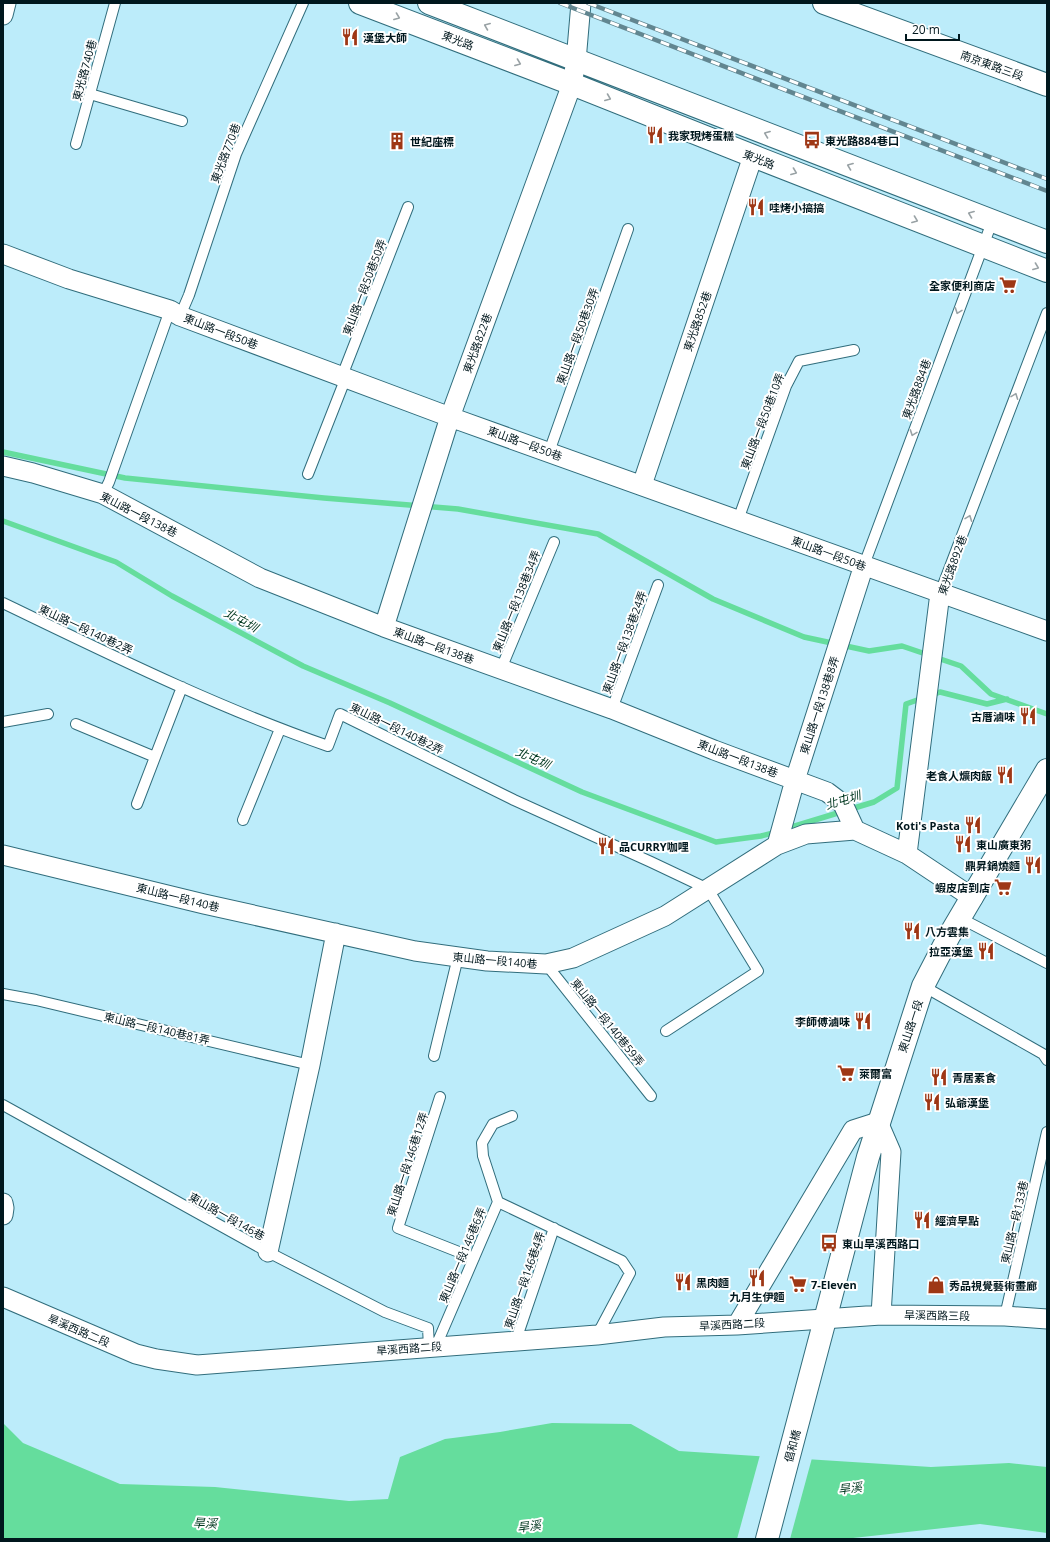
<svg xmlns="http://www.w3.org/2000/svg" width="1050" height="1542" viewBox="0 0 1050 1542" font-family="'Open Sans','Noto Sans TC',sans-serif">
  <style>
    .water { fill: #65dd9d }
    .pier { fill: #bcecfa }
    .lines { fill: none; stroke-linecap: round; stroke-linejoin: round }
    .stream { stroke: #65dd9d; stroke-width: 5.5 }
    .service-casing { stroke: #316d7c; stroke-width: 12 }
    .minor-casing { stroke: #316d7c; stroke-width: 21 }
    .tertiary-casing { stroke: #316d7c; stroke-width: 24 }
    .secondary-casing { stroke: #316d7c; stroke-width: 24 }
    .service { stroke: #fff; stroke-width: 10 }
    .minor { stroke: #fff; stroke-width: 19 }
    .tertiary { stroke: #fff; stroke-width: 22 }
    .secondary { stroke: #fff; stroke-width: 22 }
    .rail-casing { stroke: #628690; stroke-width: 4.5 }
    .rail { stroke: #fff; stroke-width: 3; stroke-dasharray: 9; stroke-linecap: butt }
    .oneway { stroke: #99a2a5 }
    .labels { text-anchor: middle; dominant-baseline: central; stroke-width: 4; stroke-linejoin: round; paint-order: stroke }
    .poi-label { font-size: 11px; font-weight: bold; fill: #00171d; stroke: #fff; text-anchor: start }
    .street-label { font-size: 11px; fill: #00171d; stroke: #fff }
    .water-label { font-size: 12px; font-style: italic; fill: #023820; stroke: #fff }
  </style>
  <rect width="100%" height="100%" fill="#bcecfa"/>
  <path class="water" d="M3,1423L23,1443L120,1484L215,1487L349,1501L388,1499L400,1457L445,1439L500,1432L552,1423L631,1424L679,1451L931,1467L1009,1463L1047,1467V1533L980,1524L844,1539H3Z"/>
  <path class="pier" d="M760,1455L812,1458L790,1539H737Z"/>
  <g class="lines">
    <path class="stream" d="M3,452L125,478L324,498L458,509L598,534L713,599L804,637L869,651L902,646L961,666L991,694L1047,714
      M3,521L116,562L172,596L303,666L390,703L582,792L716,842L761,836L777,832
      M932,695L940,692L987,704L1007,699
      M785,829L874,802L897,788L906,704L923,698"/>
    <g class="service-casing">
      <path id="service" d="M90,94L182,121
        M76,144L115,3
        M180,316L189,295L236,154L303,3
        M549,452L628,229
        M308,474L343,385L342,376L408,207
        M103,494L109,482L170,310
        M738,520L786,386L799,361L854,350
        M864,565L992,222
        M940,593L1047,313
        M3,603C109,654 216,707 328,746L340,714L514,800L651,862L708,889L758,971L666,1031
        M501,669L554,542
        M612,709L658,585
        M3,722L48,714
        M76,724L155,757
        M137,804L182,687
        M243,820L280,729
        M960,918L1047,963
        M546,964L651,1096
        M923,986L1043,1054L1047,1060
        M3,994L36,1000L310,1065
        M434,1056L458,957
        M440,1097L398,1228L474,1258
        M3,1105L268,1252L385,1312L428,1328L429,1347
        M498,1202L622,1261L630,1273L597,1335
        M1005,1316L1047,1132
        M516,1340L554,1228
        M436,1346L498,1202L483,1156L482,1143L493,1124L512,1116"/>
    </g>
    <g class="minor-casing">
      <path id="minor" d="M3,15L6,3
        M3,254L69,279L170,310L180,316L450,417L1047,631
        M3,466L33,473L103,494L260,578L384,627L612,709L714,750L827,792L843,804L855,830
        M642,485L753,156
        M384,627L450,417L572,84L576,61L581,3
        M777,845L795,780L864,565
        M907,854L940,593
        M3,855L204,904L415,951L487,961L546,964L573,958L665,916L777,845L806,834L855,830L907,854L973,898
        M3,1203L4,1208L3,1215
        M268,1252L310,1065L336,933
        M3,1297L136,1354L156,1359L197,1365L597,1335L664,1327L737,1325L881,1315L1005,1316L1047,1319
        M737,1325L853,1130L878,1122L891,1152L881,1315"/>
    </g>
    <g class="tertiary-casing">
      <path id="tertiary" d="M360,3L572,84L753,156L1047,271
        M429,3L1047,242
        M824,3L1047,85"/>
    </g>
    <g class="secondary-casing">
      <path id="secondary" d="M767,1539L868,1157L923,986L949,936L1047,770"/>
    </g>
    <use href="#service" class="service"/>
    <use href="#minor" class="minor"/>
    <use href="#tertiary" class="tertiary"/>
    <use href="#secondary" class="secondary"/>
    <g class="rail-casing">
      <path id="rail" d="M560,3L1047,191
        M588,3L1047,179"/>
    </g>
    <use href="#rail" class="rail"/>
  </g>
  <defs><path id="oneway-chevron" d="M-2-3.5L2.5 0L-2 3.5" fill="none" stroke-width="1.6" stroke-linecap="round" stroke-linejoin="round"/></defs>
  <g class="oneway">
    <use href="#oneway-chevron" transform="translate(397 17) rotate(21)"/>
    <use href="#oneway-chevron" transform="translate(487 26) rotate(-158)"/>
    <use href="#oneway-chevron" transform="translate(518 63) rotate(21)"/>
    <use href="#oneway-chevron" transform="translate(608 98) rotate(22)"/>
    <use href="#oneway-chevron" transform="translate(767 134) rotate(-159)"/>
    <use href="#oneway-chevron" transform="translate(850 166) rotate(-159)"/>
    <use href="#oneway-chevron" transform="translate(794 172) rotate(21)"/>
    <use href="#oneway-chevron" transform="translate(971 214) rotate(-159)"/>
    <use href="#oneway-chevron" transform="translate(915 220) rotate(21)"/>
    <use href="#oneway-chevron" transform="translate(1036 267) rotate(21)"/>
    <use href="#oneway-chevron" transform="translate(958 311) rotate(110)"/>
    <use href="#oneway-chevron" transform="translate(1015 396) rotate(-69)"/>
    <use href="#oneway-chevron" transform="translate(913 433) rotate(110)"/>
    <use href="#oneway-chevron" transform="translate(969 518) rotate(-69)"/>
  </g>
  <defs>
    <g id="restaurant-bare" transform="scale(1.38)"><path d="M-5-6h1v4h1v-4h1v4h1v-4h1v5L-1.5 .5V6h-2V.5L-5-1ZM5-6V6H3V1.5H1.5Q1.5-4 5-6Z" fill="#9e3715" stroke="#fff" stroke-width="2.5" paint-order="stroke"/></g>
    <g id="bus-bare" transform="scale(1.38)"><path d="M-5-6H5V4H4V6H2V4H-2V6H-4V4H-5ZM-3.5-4V0h7V-4ZM-3.5 1.2v1.5H-2V1.2ZM2 1.2v1.5H3.5V1.2Z" fill="#9e3715" stroke="#fff" stroke-width="2.5" paint-order="stroke"/></g>
    <g id="building-bare" transform="scale(1.38)"><path d="M-4-6H4V6H1V3H-1V6H-4ZM-2.5-4.3h1.7v1.8h-1.7ZM.8-4.3h1.7v1.8H.8ZM-2.5-1h1.7V.8h-1.7ZM.8-1h1.7V.8H.8Z" fill="#9e3715" stroke="#fff" stroke-width="2.5" paint-order="stroke"/></g>
    <g id="supermarket-bare" transform="scale(1.38)"><path d="M-6-5.5h2.5l.6 2H6L4.5 2H-2.5L-4.4-4H-6ZM-1.5 3.2a1.3 1.3 0 1 0 .1 0ZM3 3.2a1.3 1.3 0 1 0 .1 0Z" fill="#9e3715" stroke="#fff" stroke-width="2.5" paint-order="stroke"/></g>
    <g id="shop-bare" transform="scale(1.38)"><path d="M-5-2.5h2.3a2.7 3.5 0 0 1 5.4 0H5L5.5 6h-11ZM-1.5-2.5h3a1.5 2.3 0 0 0-3 0Z" fill="#9e3715" stroke="#fff" stroke-width="2.5" paint-order="stroke"/></g>
  </defs>
  <g fill-rule="evenodd">
    <use href="#restaurant-bare" x="350" y="37"/>
    <use href="#restaurant-bare" x="655" y="135"/>
    <use href="#bus-bare" x="812" y="140"/>
    <use href="#building-bare" x="397" y="141"/>
    <use href="#restaurant-bare" x="756" y="207"/>
    <use href="#supermarket-bare" x="1008" y="285"/>
    <use href="#restaurant-bare" x="1028" y="716"/>
    <use href="#restaurant-bare" x="1005" y="775"/>
    <use href="#restaurant-bare" x="973" y="825"/>
    <use href="#restaurant-bare" x="963" y="844"/>
    <use href="#restaurant-bare" x="606" y="846"/>
    <use href="#restaurant-bare" x="1033" y="865"/>
    <use href="#supermarket-bare" x="1003" y="887"/>
    <use href="#restaurant-bare" x="912" y="931"/>
    <use href="#restaurant-bare" x="986" y="951"/>
    <use href="#restaurant-bare" x="863" y="1021"/>
    <use href="#supermarket-bare" x="846" y="1073"/>
    <use href="#restaurant-bare" x="939" y="1077"/>
    <use href="#restaurant-bare" x="932" y="1102"/>
    <use href="#restaurant-bare" x="922" y="1220"/>
    <use href="#bus-bare" x="829" y="1243"/>
    <use href="#restaurant-bare" x="757" y="1278"/>
    <use href="#restaurant-bare" x="683" y="1282"/>
    <use href="#supermarket-bare" x="798" y="1284"/>
    <use href="#shop-bare" x="936" y="1285"/>
  </g>
  <g class="labels">
    <g class="poi-label">
      <text x="363" y="37">漢堡大師</text>
      <text x="668" y="135">我家現烤蛋糕</text>
      <text x="825" y="140">東光路884巷口</text>
      <text x="410" y="141">世紀座標</text>
      <text x="769" y="207">哇烤小搞搞</text>
      <text x="995" y="285" text-anchor="end">全家便利商店</text>
      <text x="1015" y="716" text-anchor="end">古厝滷味</text>
      <text x="992" y="775" text-anchor="end">老食人爌肉飯</text>
      <text x="960" y="825" text-anchor="end">Koti's Pasta</text>
      <text x="976" y="844">東山廣東粥</text>
      <text x="619" y="846">品CURRY咖哩</text>
      <text x="1020" y="865" text-anchor="end">鼎昇鍋燒麵</text>
      <text x="990" y="887" text-anchor="end">蝦皮店到店</text>
      <text x="925" y="931">八方雲集</text>
      <text x="973" y="951" text-anchor="end">拉亞漢堡</text>
      <text x="850" y="1021" text-anchor="end">李師傅滷味</text>
      <text x="859" y="1073">萊爾富</text>
      <text x="952" y="1077">青居素食</text>
      <text x="945" y="1102">弘爺漢堡</text>
      <text x="935" y="1220">經濟早點</text>
      <text x="842" y="1243">東山旱溪西路口</text>
      <text x="696" y="1282">黑肉麵</text>
      <text x="811" y="1284">7-Eleven</text>
      <text x="949" y="1285">秀品視覺藝術畫廊</text>
      <text x="757" y="1296" text-anchor="middle">九月生伊麵</text>
    </g>
    <g class="street-label">
      <text transform="translate(458 40) rotate(21)">東光路</text>
      <text transform="translate(992 65) rotate(20)">南京東路三段</text>
      <text transform="translate(84 70) rotate(-75)">東光路740巷</text>
      <text transform="translate(225 153) rotate(-69)">東光路770巷</text>
      <text transform="translate(759 159) rotate(22)">東光路</text>
      <text transform="translate(364 287) rotate(-69)">東山路一段50巷50弄</text>
      <text transform="translate(697 321) rotate(-71)">東光路852巷</text>
      <text transform="translate(221 331) rotate(21)">東山路一段50巷</text>
      <text transform="translate(577 336) rotate(-70)">東山路一段50巷30弄</text>
      <text transform="translate(477 343) rotate(-70)">東光路822巷</text>
      <text transform="translate(916 389) rotate(-70)">東光路884巷</text>
      <text transform="translate(762 421) rotate(-69)">東山路一段50巷10弄</text>
      <text transform="translate(525 443) rotate(20)">東山路一段50巷</text>
      <text transform="translate(139 514) rotate(27)">東山路一段138巷</text>
      <text transform="translate(829 553) rotate(20)">東山路一段50巷</text>
      <text transform="translate(952 565) rotate(-70)">東光路892巷</text>
      <text transform="translate(516 601) rotate(-68)">東山路一段138巷34弄</text>
      <text transform="translate(86 629) rotate(25)">東山路一段140巷2弄</text>
      <text transform="translate(624 642) rotate(-70)">東山路一段138巷24弄</text>
      <text transform="translate(434 645) rotate(20)">東山路一段138巷</text>
      <text transform="translate(819 705) rotate(-72)">東山路一段138巷8弄</text>
      <text transform="translate(397 728) rotate(26)">東山路一段140巷2弄</text>
      <text transform="translate(738 758) rotate(21)">東山路一段138巷</text>
      <text transform="translate(178 897) rotate(14)">東山路一段140巷</text>
      <text transform="translate(495 960) rotate(5)">東山路一段140巷</text>
      <text transform="translate(608 1022) rotate(51)">東山路一段140巷59弄</text>
      <text transform="translate(910 1026) rotate(-72)">東山路一段</text>
      <text transform="translate(157 1028) rotate(13)">東山路一段140巷81弄</text>
      <text transform="translate(407 1164) rotate(-72)">東山路一段146巷12弄</text>
      <text transform="translate(227 1216) rotate(29)">東山路一段146巷</text>
      <text transform="translate(1014 1222) rotate(-77)">東山路一段133巷</text>
      <text transform="translate(462 1255) rotate(-67)">東山路一段146巷6弄</text>
      <text transform="translate(524 1280) rotate(-71)">東山路一段146巷4弄</text>
      <text transform="translate(937 1315) rotate(1)">旱溪西路三段</text>
      <text transform="translate(732 1324) rotate(-3)">旱溪西路二段</text>
      <text transform="translate(79 1330) rotate(23)">旱溪西路二段</text>
      <text transform="translate(409 1348) rotate(-4)">旱溪西路二段</text>
      <text transform="translate(792 1446) rotate(-75)">倡和橋</text>
    </g>
    <g class="water-label">
      <text transform="translate(241 620) rotate(28)">北屯圳</text>
      <text transform="translate(533 758) rotate(24)">北屯圳</text>
      <text transform="translate(843 800) rotate(-17)">北屯圳</text>
      <text transform="translate(850 1488) rotate(-7)">旱溪</text>
      <text transform="translate(205 1523) rotate(2)">旱溪</text>
      <text transform="translate(529 1526) rotate(-7)">旱溪</text>
    </g>
  </g>
  <rect width="1050" height="1542" fill="none" stroke="#00171d" stroke-width="8"/>
  <path d="M906 34v6h53v-6" fill="none" stroke="#00171d" stroke-width="2"/>
  <text x="912" y="34" font-size="12" fill="#00171d" stroke="#ffffff" stroke-width="3" paint-order="stroke">20 m</text>
</svg>
